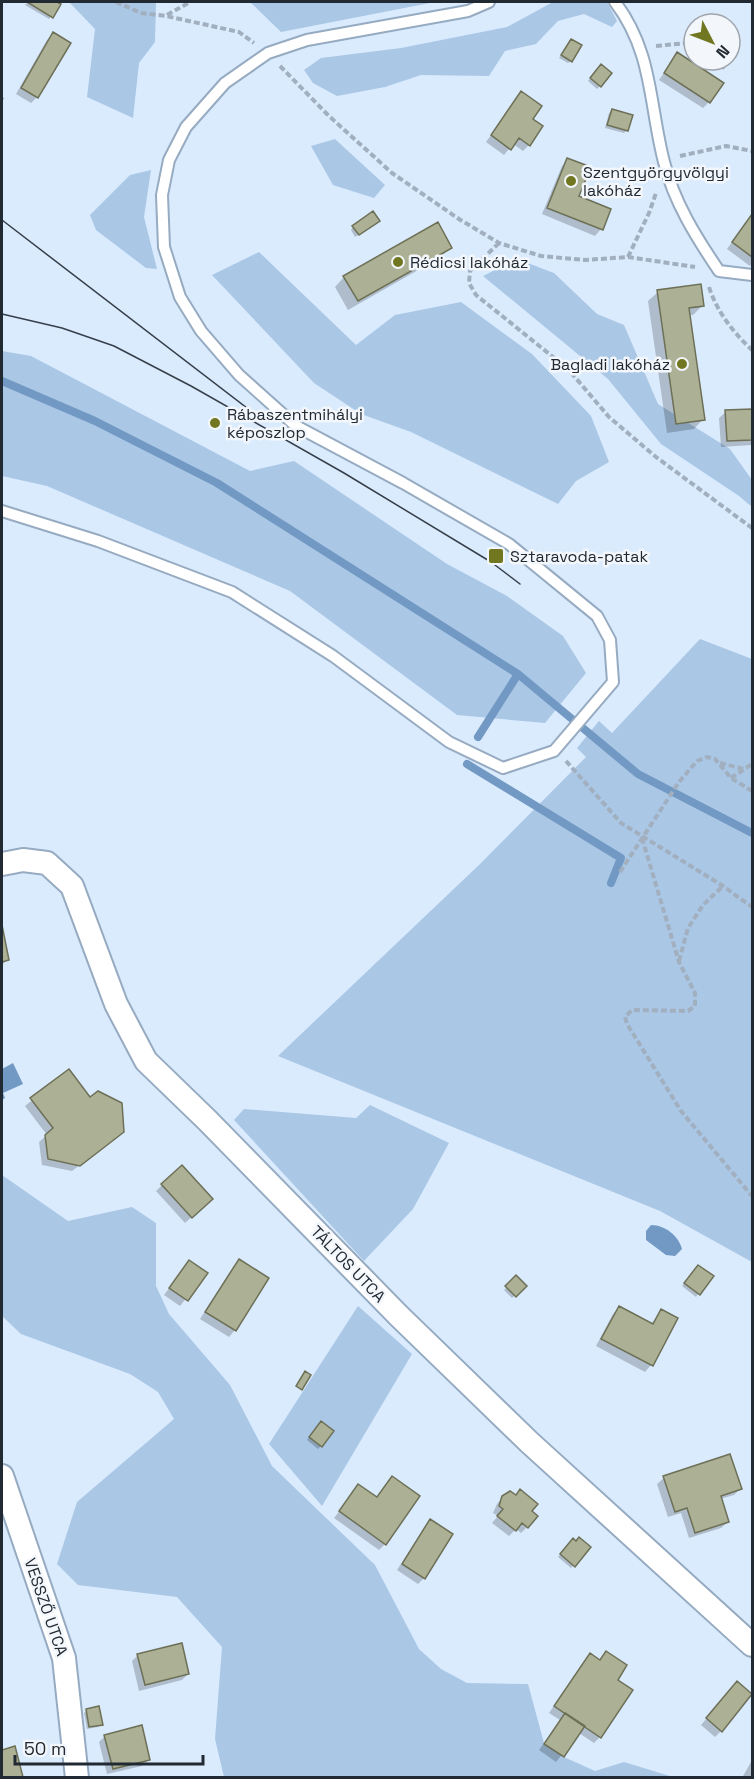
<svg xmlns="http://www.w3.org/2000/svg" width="754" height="1779" viewBox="0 0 754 1779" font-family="'Space Grotesk',sans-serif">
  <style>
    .green { fill: #aac7e6 }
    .water { fill: #7299c3 }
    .shadow { fill: #0003 }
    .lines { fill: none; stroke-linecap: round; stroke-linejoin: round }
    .stream { stroke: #7299c3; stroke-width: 8 }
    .building { fill: #acb094; stroke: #6d7056; stroke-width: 1.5 }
    .lane-casing { stroke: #96abc1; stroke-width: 14 }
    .street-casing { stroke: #96abc1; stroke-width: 26 }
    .path { stroke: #a1afbf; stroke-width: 4; stroke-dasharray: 6 3; stroke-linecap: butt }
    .lane { stroke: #fff; stroke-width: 10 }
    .street { stroke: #fff; stroke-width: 22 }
    .tram { stroke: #363f49; stroke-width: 1.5 }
    .poi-dot { fill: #717720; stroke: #f3f7fc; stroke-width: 2 }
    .labels { text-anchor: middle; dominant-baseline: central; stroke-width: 5; stroke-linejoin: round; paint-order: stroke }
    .poi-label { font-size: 16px; fill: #212932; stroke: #f3f7fc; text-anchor: start }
    .street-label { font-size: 16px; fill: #212932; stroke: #f3f7fc }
  </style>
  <rect width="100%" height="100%" fill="#daebfe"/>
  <path class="green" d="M69,2H156L155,42L139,63L133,118L87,97L95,29Z
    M250,2H430V3L281,32Z
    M553,2H607L617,21L612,27L584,14L558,21L536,44L505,51L489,76L421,75L385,87L337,96L313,83L304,70L321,58L401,48L507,27Z
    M335,139L385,185L374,198L333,185L311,146Z
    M151,170L144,217L157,269L146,268L96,230L90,215L130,175Z
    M259,252L356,345L395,315L461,302L532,354L591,416L609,462L576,481L558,504L411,432L361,414L314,383L212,275Z
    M517,259L554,273L597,314L624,325L658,404L730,449L752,480V507L739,496L661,444L608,379L483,276Z
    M2,351L31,356L250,471L294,461L447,564L507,596L563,636L586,673L545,723L457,715L290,591L47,486L2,476Z
    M700,639L752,659V1262L660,1211L278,1056L479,865L586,757L577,748L599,721L612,733Z
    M370,1105L449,1143L413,1209L364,1261L234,1120L244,1109L356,1118Z
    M2,1175L68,1221L132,1207L156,1223V1286L169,1314L230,1385L272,1466L375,1565L419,1649L441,1669L467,1683L528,1684L544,1743L564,1757L595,1771L624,1762L673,1777H224L215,1739L222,1647L177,1597L78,1585L57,1564L77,1502L174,1419L158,1392L130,1374L21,1334L2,1316Z
    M358,1306L412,1354L322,1506L269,1444Z"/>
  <path class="water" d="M13,1063L23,1084L3,1093L5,1098L2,1100V1069Z
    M651,1225C665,1225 679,1236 682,1249L675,1256L666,1255L646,1240V1231Z"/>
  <path class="shadow" d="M28,2H54L59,5L49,19L25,5Z
    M53,34L37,97L31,103L16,94L47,40Z
    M569,43L571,61L568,63L559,58Z
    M677,54L709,102L703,108L659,80Z
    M598,69L600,86L597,89L588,81Z
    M521,93L531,119L529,145L523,151L513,144L504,155L486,142Z
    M612,110L627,130L624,133L605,128L609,113Z
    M568,160L577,197L601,229L595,236L542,214L562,166Z
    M752,214V263L750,266L727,249Z
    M376,223L355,237L351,230L353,227Z
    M450,247L441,257L348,310L335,287L344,277Z
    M658,292L703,305L693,315H689L703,419L694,429L667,433L648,301Z
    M752,410V445L721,447L719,418L726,412Z
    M2,932L7,960L2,965Z
    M68,1071L90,1099L122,1132L72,1171L42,1165L39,1142L47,1135L25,1106Z
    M162,1185L205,1205L185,1223L156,1191Z
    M239,1261L267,1279L235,1330L229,1337L200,1319L233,1267Z
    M189,1262L206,1273L180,1306L164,1295Z
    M696,1269L698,1294L696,1297L682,1286Z
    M516,1278L525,1286L512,1298L504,1290Z
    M619,1308L651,1324L661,1311L676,1319L651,1365L645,1372L596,1346L613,1314Z
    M318,1425L321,1446L318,1449L307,1440Z
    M664,1478L740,1489L734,1495L720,1499L728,1522L721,1528L689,1538L681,1513L668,1517L657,1484Z
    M359,1486L376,1498L385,1544L379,1550L334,1518Z
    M503,1497L530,1511L527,1527L521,1533L516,1529L509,1536L492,1523L498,1516L493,1513L497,1504Z
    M430,1521L424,1578L418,1584L397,1570L424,1528Z
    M570,1543L589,1547L571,1568L558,1557Z
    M606,1653L616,1680L600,1737L594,1743L579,1733L556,1762L539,1750L560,1720L549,1713L584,1661L590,1655L599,1661Z
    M138,1655L188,1674L182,1680L139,1691L132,1661Z
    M731,1690L721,1731L715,1737L701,1725Z
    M87,1710L101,1724L98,1727L87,1729L84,1713Z
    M105,1736L149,1759L142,1766L107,1774L99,1742Z
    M752,1760V1778H742Z"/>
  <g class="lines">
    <path class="stream" d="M2,381L95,421L217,483L518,674L638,774L752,833
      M478,737L518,674
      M467,764L621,858L611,883"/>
  </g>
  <path class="building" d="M27,2H57L61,4L53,18Z
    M53,32L71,43L38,98L21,88Z
    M571,39L582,45L572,62L561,55Z
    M677,52L724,83L710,103L664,73Z
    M601,64L612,73L601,87L590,78Z
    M521,91L542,106L533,119L543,126L530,146L519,138L511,150L491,135Z
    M612,109L633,115L628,131L607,125Z
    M567,158L591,167L579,196L611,209L603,230L547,208Z
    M373,211L380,221L359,235L352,226Z
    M752,214V257L732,242Z
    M438,222L452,248L358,301L343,276Z
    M701,284L704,306L689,308L705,420L676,424L657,290Z
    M752,409V440L727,441L725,410Z
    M2,925L9,960L2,962Z
    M69,1069L90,1097L98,1091L122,1103L124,1132L80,1166L48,1159L45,1135L53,1128L30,1098Z
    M182,1165L213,1199L192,1218L161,1184Z
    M239,1259L269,1278L236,1331L205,1312Z
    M189,1260L208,1273L188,1301L169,1288Z
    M698,1265L714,1276L700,1295L684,1283Z
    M516,1275L527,1286L516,1297L505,1286Z
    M619,1306L653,1324L661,1309L678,1318L653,1366L601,1339Z
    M305,1371L311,1375L302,1390L296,1386Z
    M321,1421L334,1431L322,1447L309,1437Z
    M730,1454L742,1489L721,1496L729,1522L695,1533L687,1508L675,1512L663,1476Z
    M392,1476L420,1496L386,1545L339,1511L358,1484L377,1497Z
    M520,1489L538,1504L532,1511L538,1516L528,1528L522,1523L516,1531L497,1516L503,1509L499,1506L502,1496L510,1491L516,1495Z
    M430,1519L453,1534L425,1579L402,1564Z
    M579,1537L591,1547L575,1567L560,1554L573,1538L576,1541Z
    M182,1643L189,1674L145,1685L137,1654Z
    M606,1651L627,1665L618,1680L633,1690L601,1738L554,1706L590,1653L600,1660Z
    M737,1681L752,1694L722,1732L706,1718Z
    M99,1706L103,1725L89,1727L86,1709Z
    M565,1713L585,1726L564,1757L544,1744Z
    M142,1725L150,1760L113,1769L104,1735Z
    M15,1746L23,1777L2,1778V1750Z"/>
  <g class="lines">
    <g class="lane-casing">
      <path id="lane" d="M615,2C653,52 649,104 664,162C674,202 696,237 719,271L752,275
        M2,511L98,541L232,592L333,656L449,742L503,768L554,751L613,682L610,640L597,616L509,544L403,483L296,426L239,375L201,331L180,297L164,247L162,195L169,160L186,127L225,83L268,53L307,40L468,11L489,2"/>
    </g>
    <g class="street-casing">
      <path id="street" d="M2,864L23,860L47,863L72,886L116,1004L146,1061L207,1120L399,1316L529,1442L752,1645
        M2,1476L64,1658L77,1778"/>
    </g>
    <path class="path" d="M116,2L141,13L166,16L239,32L254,43
      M167,15L190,2
      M656,46L687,43L694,48
      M712,60L726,69
      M280,66L329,116L392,173L459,219L499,243L541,256L585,260L628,257L695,267
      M2,99L3,100
      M680,156L726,146L752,151
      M499,243L470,271L469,283L476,295L568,369L609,417L656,457L752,528
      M628,257L649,213L656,193
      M709,287C717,312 733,332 752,350
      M566,761L621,823L723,886L752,907
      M720,763L744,769
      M731,778L752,764
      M642,838L679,962L695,993V1006L688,1011L632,1010L625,1017L627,1024L681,1111L752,1196
      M620,872L679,782L697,761L707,757L715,759L731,778L752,791
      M679,961L688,928L703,905L723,886"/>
    <use href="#lane" class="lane"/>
    <use href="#street" class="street"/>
    <path class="tram" d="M2,220L256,415
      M2,314L62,328L114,346L191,386L344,473L491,562L520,584"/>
  </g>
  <g class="poi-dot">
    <circle cx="571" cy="181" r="6"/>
    <circle cx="398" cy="262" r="6"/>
    <circle cx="682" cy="364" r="6"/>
    <circle cx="215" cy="423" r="6"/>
    <rect x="488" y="548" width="16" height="16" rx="3"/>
  </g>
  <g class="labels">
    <g class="poi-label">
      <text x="583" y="172">Szentgyörgyvölgyi<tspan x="583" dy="18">lakóház</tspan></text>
      <text x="410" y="262">Rédicsi lakóház</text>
      <text x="670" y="364" text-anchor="end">Bagladi lakóház</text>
      <text x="227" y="414">Rábaszentmihályi<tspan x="227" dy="18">képoszlop</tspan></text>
      <text x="510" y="556">Sztaravoda-patak</text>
    </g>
    <g class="street-label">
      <text transform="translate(348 1264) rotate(46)">TÁLTOS UTCA</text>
      <text transform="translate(46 1607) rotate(71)">VESSZŐ UTCA</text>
    </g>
  </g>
  <rect width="754" height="1779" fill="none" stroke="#212932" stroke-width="6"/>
  <g transform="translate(712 42) rotate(132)"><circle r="28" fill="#f3f7fc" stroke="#9fa5ab" stroke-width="1.5"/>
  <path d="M0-4.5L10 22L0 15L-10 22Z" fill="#717720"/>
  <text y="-9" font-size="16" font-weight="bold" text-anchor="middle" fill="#212932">N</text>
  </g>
  <path d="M15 1755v9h188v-9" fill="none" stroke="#212932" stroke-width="3"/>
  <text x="24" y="1755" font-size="18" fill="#212932" stroke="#f3f7fc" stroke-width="4.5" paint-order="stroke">50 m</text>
</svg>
